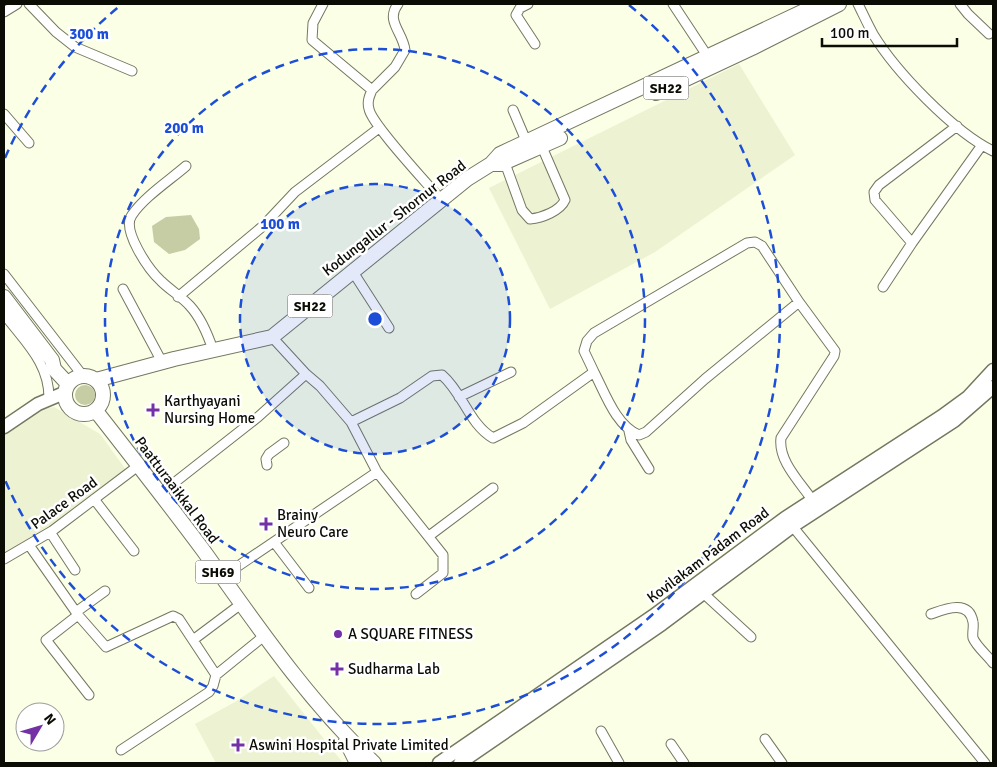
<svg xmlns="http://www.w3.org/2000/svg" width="997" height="767" viewBox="0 0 997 767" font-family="Signika,sans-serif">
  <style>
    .built { fill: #ecf2d2 }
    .green { fill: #c6cca4 }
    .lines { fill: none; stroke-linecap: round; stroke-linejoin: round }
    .minor-casing { stroke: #747861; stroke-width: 11 }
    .secondary-casing { stroke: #747861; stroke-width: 15 }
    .primary-casing { stroke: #747861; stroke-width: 16 }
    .minor { stroke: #fff; stroke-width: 9 }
    .secondary { stroke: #fff; stroke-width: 12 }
    .primary { stroke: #fff; stroke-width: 14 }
    .ring { fill: none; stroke: #1d4ed8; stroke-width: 2.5; stroke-dasharray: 9 6 }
    .poi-dot { fill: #7430a5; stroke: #fff; stroke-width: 2 }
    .labels { text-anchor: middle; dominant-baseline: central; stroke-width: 5; stroke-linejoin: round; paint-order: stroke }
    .shield { fill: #fff; stroke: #545650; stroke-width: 1 }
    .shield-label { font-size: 14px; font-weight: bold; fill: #0b0d05 }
    .street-label { font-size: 15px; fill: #0b0d05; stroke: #fff }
    .poi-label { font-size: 15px; fill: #0b0d05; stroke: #fff; text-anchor: start }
    .centre { fill: #1d4ed8; stroke: #fff; stroke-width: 2.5 }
    .ring-label { font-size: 15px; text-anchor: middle; font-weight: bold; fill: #1d4ed8; stroke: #fff; stroke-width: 5; stroke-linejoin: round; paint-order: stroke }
  </style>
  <rect width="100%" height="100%" fill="#faffe5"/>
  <path class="built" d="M739,64L795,155L655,252L550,309L489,188Z
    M54,407L100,434L126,470L52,528L4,558V433L39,410Z
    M274,676L343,763H216L195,724L235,702Z"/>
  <path class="green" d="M191,215L199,229L200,239L185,250L169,254L154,242L152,226L166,217Z
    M75 395a10 10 0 1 1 20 0a10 10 0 1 1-20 0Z"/>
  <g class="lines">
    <g class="minor-casing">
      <path id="minor" d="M29,4L56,32L75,47L132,71
        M323,4L313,23L312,40L372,90C369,97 367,102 369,109C372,125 428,184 442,201
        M528,4L520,8L516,15L535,44
        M673,4L708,57
        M858,4C863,14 868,25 873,34C896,72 954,132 993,151
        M960,4L968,14L989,34
        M4,12L17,4
        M372,90L395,67L405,50C403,32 385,21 398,4
        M513,110L527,143
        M4,114L29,143
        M957,126L879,185L874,192L875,200L912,243L982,145
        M505,163L522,210L530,219C542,218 560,211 565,200L542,147
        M186,166C170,180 144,197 132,215C121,230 149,270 161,281C170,290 182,297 190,306C201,318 208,335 213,350
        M353,272L389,328
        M4,274L83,376
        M883,287L912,243
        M123,289L162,362
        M178,297L263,226L295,192L379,128
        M4,314C25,342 50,363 49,400
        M594,372L584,351L587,341L594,333L747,243L755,242L762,246L799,302
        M306,374L320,386L351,422L400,398L432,376L442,375C463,393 469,424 493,438L523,423L594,372C605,393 616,426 639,435L646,432L705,379L799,302L835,351L834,356L781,438C778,461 800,482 813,501
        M459,397L511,372
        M351,422L377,472L443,555V573L416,594
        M629,431L631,440L649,469
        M267,465L266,459L269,454L284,443
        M160,494L258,417L306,374L272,337
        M94,499L134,551
        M789,522L985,763
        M50,532L75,570
        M429,536L493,488
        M274,542L309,588
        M29,545L78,615L106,647L173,616L179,619L216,675L264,636
        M4,559L52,531L138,466
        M222,577L377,472
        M703,593L751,637
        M76,612L105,591
        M931,614C945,609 969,599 973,622C974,627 972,633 973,638C976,646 988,656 993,663
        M78,615L46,640L89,695
        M193,640L241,604
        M601,731L619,763
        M765,739L782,763
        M671,744L684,763
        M121,750L209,692L213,686L216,675"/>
    </g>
    <g class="secondary-casing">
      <path id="secondary" d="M4,427L38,404L64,393
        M439,763L653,616L785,518L942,416L968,397L993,370
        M460,763L662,624L793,526L954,421L993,387"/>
    </g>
    <g class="primary-casing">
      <path id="primary" d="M656,93L752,48L839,4
        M491,164H501L560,138
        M4,297L52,360L54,369L68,384
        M65 395a19 19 0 1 1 38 0a19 19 0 1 1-38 0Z
        M96,380L174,359L272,337L467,179L491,164L500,154L819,4
        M96,411C132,457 168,503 203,550C256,624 308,701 374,763
        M346,741L357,763"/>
    </g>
    <use href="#minor" class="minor"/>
    <use href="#secondary" class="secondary"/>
    <use href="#primary" class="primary"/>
  </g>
  <circle cx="375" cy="319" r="135" fill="#1d4ed8" fill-opacity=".12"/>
  <g class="ring">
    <circle cx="375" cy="319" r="135"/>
    <circle cx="375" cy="319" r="270"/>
    <path d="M5 158A404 404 0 0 1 121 5M629 5A404 404 0 1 1 5 480"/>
  </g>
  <g class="poi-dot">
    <path d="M150.5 402.5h5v5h5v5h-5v5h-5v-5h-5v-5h5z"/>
    <path d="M263.5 516.5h5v5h5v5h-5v5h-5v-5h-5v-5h5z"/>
    <circle cx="338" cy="634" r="5"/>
    <path d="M334.5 661.5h5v5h5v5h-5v5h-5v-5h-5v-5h5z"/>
    <path d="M235.5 737.5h5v5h5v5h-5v5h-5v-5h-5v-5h5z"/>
  </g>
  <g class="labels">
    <g class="shield">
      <rect x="643.5" y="76.5" width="45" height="23" rx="4"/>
      <rect x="287.5" y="294.5" width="45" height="23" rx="4"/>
      <rect x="195.5" y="560.5" width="45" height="23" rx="4"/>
    </g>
    <g class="shield-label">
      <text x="666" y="88">SH22</text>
      <text x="310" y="306">SH22</text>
      <text x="218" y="572">SH69</text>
    </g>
    <g class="street-label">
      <text transform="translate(394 218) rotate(-38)">Kodungallur - Shornur Road</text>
      <text transform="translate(177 490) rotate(53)">Paatturaaikkal Road</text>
      <text transform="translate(64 503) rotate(-36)">Palace Road</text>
      <text transform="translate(708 555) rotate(-37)">Kovilakam Padam Road</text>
    </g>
    <g class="poi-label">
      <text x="164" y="401">Karthyayani<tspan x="164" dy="17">Nursing Home</tspan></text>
      <text x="277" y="515">Brainy<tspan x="277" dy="17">Neuro Care</tspan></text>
      <text x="348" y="634">A SQUARE FITNESS</text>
      <text x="348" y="669">Sudharma Lab</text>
      <text x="249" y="745">Aswini Hospital Private Limited</text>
    </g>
  </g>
  <circle cx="375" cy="319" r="8" class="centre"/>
  <g class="ring-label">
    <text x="89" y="39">300 m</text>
    <text x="184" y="133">200 m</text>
    <text x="280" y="229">100 m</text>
  </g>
  <rect width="997" height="767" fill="none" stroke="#0b0d05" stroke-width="10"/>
  <g transform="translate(40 727) rotate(52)"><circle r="24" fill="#ffffff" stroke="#9d9e9b"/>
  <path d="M0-4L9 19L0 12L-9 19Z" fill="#7430a5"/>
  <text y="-8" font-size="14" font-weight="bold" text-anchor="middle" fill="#0b0d05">N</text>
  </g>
  <path d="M822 38v8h135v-8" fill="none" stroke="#0b0d05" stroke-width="2.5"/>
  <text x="830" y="38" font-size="15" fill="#0b0d05" stroke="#ffffff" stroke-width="4" paint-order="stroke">100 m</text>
</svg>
